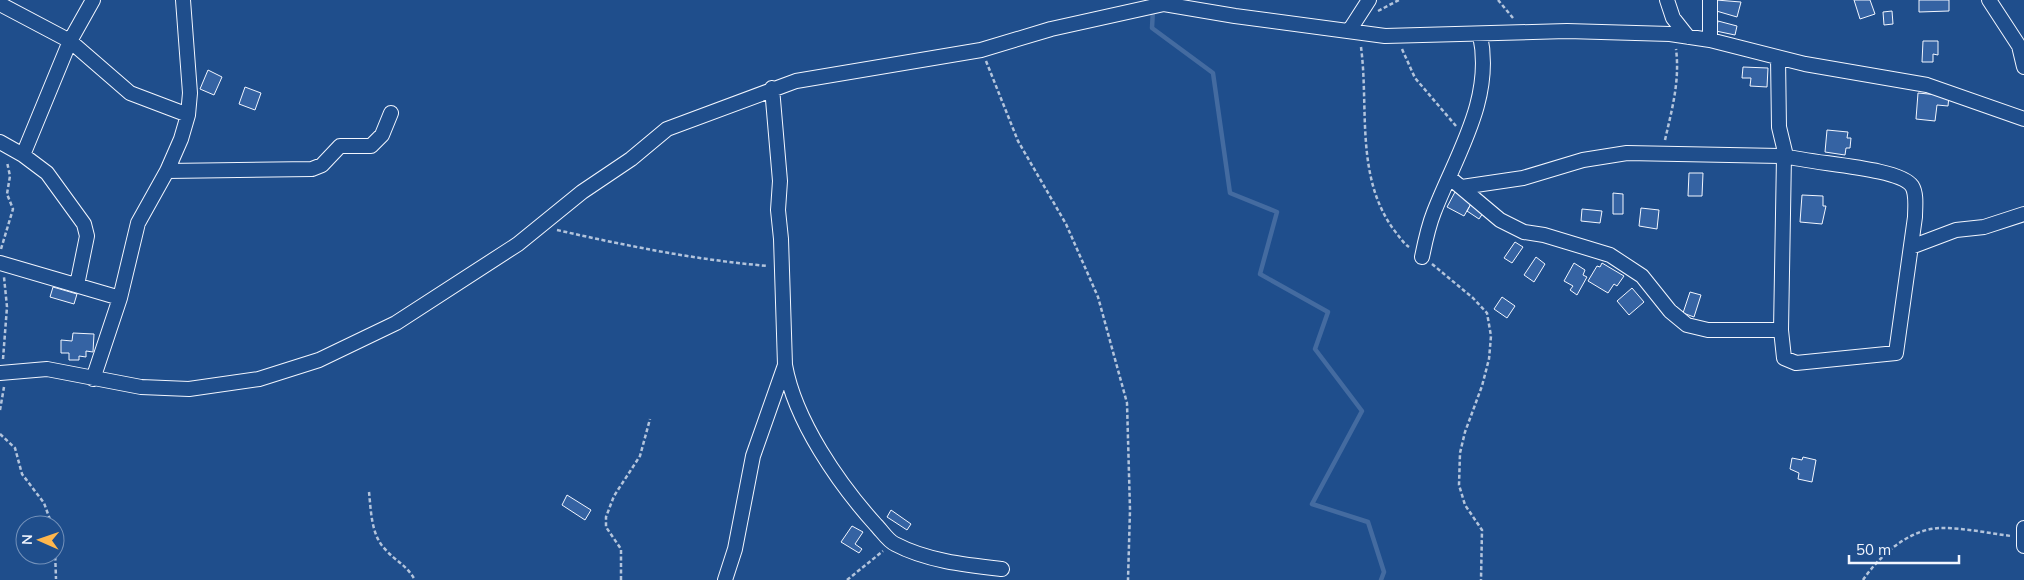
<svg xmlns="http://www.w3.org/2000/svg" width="2024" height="580" viewBox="0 0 2024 580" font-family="Mulish,sans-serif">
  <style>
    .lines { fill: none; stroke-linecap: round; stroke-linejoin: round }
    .stream { stroke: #446ba0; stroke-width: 4.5 }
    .building { fill: #3563a3; stroke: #f2f6ff }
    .street-casing { stroke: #f2f6ff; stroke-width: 16 }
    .path { stroke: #b3c4dc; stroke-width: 2.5; stroke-dasharray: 4 2.5; stroke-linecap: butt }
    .street { stroke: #1f4e8c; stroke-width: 14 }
  </style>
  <rect width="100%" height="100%" fill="#1f4e8c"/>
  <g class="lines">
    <path class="stream" d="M1153,9L1152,28L1213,73L1230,193L1277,212L1260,274L1328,312L1315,349L1362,411L1312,504L1368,522L1384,572L1381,580"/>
  </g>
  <path class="building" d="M1716,0L1741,2L1737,17L1713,10Z
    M1854,0H1870L1875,14L1860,19Z
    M1919,0H1949V11L1919,12Z
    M1892,11L1893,24L1884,25L1883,12Z
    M1718,21L1737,26L1735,35L1716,31Z
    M1923,41H1938V55L1933,54V62H1922Z
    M1743,67L1768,68L1767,87L1750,86L1751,78H1742Z
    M208,70L222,77L214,95L200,89Z
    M245,87L261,93L255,110L239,104Z
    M1918,93L1949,96L1948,106L1937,105L1935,121L1916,119Z
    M1827,130L1848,132L1847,138H1851L1850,148H1846L1845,155L1825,152Z
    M1689,173H1703L1702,196H1688Z
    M1455,192L1472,202L1464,216L1447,207Z
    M1613,193L1623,194V214H1613Z
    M1802,195L1823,196V206H1826L1822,224L1800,222Z
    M1472,202L1485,210L1479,219L1467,211Z
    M1641,208L1659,210L1657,229L1639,226Z
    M1582,209L1602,211L1600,223L1581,221Z
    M1515,242L1523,247L1512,263L1504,258Z
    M1536,257L1545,264L1534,282L1524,275Z
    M1574,263L1585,270L1583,275L1587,277L1577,295L1570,290L1573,286L1564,281Z
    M1602,263L1624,276L1617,286L1614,284L1608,293L1588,281L1597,266L1600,267Z
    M53,287L77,294L74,304L50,297Z
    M1632,288L1644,302L1629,315L1617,301Z
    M1690,292L1701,295L1694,317L1683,313Z
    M1502,297L1515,306L1507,318L1494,309Z
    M73,333L94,334L93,352L86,351V357L79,356V360H69V353H61V340L72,341Z
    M1803,457L1816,460L1812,482L1798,479L1799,473L1790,469L1792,458L1802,460Z
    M567,495L591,510L585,520L562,505Z
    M891,510L911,524L907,530L887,517Z
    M852,526L863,532L855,544L862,549L859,553L841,542Z"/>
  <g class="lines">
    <g class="street-casing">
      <path id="street" d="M1667,0L1673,18L1688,37
        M1710,0V40
        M1989,0L2019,46L2024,67
        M0,4L70,41L130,93L188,115
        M1349,31L1369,0
        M772,88L780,181L778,210L781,239L785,365C795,421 839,484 876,525C882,531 888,541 895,544C927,561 966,565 1002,569
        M0,142L23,155L47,173L84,224L87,236L77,285
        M23,155L70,41L93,0
        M167,171L312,169L322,165L340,146H371L382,135L391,113
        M1450,178L1500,220L1524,232L1544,235L1610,255L1642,276L1670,311L1687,325L1708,330H1781L1784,358L1796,363L1896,353L1915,217C1915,208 1917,194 1912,186C1899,167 1811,164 1786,156L1779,127L1778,58
        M1462,187L1523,178L1583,160L1627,153L1786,156
        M1911,247L1956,230L1984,227L2024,214
        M1422,257C1425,242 1428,227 1434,212C1456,155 1494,99 1480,35
        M0,263L120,298
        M1781,330L1784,156
        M0,373L47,369L141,387L189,389L259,379L319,360L396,323L518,244L582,192L631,159L667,129L796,81L981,50L1051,29L1164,4L1235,16L1385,36L1567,31L1670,34L1710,40L1805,64L1927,85L2024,119
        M93,379L120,298L138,223L167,171L181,139L188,115L190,93L183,0
        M2024,528V546
        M725,580L735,549L753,456L785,365"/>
    </g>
    <path class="path" d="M1498,0L1513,18
      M1378,11L1399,0
      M1361,47C1369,108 1355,177 1394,230C1399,236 1403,243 1409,247
      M1402,49L1415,78L1456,126
      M986,61L1018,141L1066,224L1098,297L1127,403L1130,510L1128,580
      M1665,140C1672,109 1680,81 1676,49
      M557,230C627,246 697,260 768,266
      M1,249L13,209L7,194L10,176L7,162
      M1432,264L1473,298L1487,313L1491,336L1489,359L1482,386L1465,432L1460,453L1459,485L1465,505L1482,530L1481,580
      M3,359L7,307L4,277
      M0,410L4,387
      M0,434L15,448L22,474L44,503L52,525
      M369,492C371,510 371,535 385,549C395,561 406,564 415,580
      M55,550L56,579
      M621,580V549L606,527V517L614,496L640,456L650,419
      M847,580L883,551
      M1863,580C1880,555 1910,528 1942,528C1964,528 1988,533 2011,536"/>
    <use href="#street" class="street"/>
  </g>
  <g transform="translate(40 540) rotate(272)"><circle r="24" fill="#1f4e8c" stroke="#7391ba"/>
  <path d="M0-4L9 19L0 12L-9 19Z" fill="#ffb74d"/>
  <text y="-8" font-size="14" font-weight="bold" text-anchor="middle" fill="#f2f6ff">N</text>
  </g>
  <path d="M1849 555v8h110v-8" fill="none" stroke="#f2f6ff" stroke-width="2.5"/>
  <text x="1856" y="555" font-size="15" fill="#f2f6ff" stroke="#1f4e8c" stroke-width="4" paint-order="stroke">50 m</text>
</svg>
